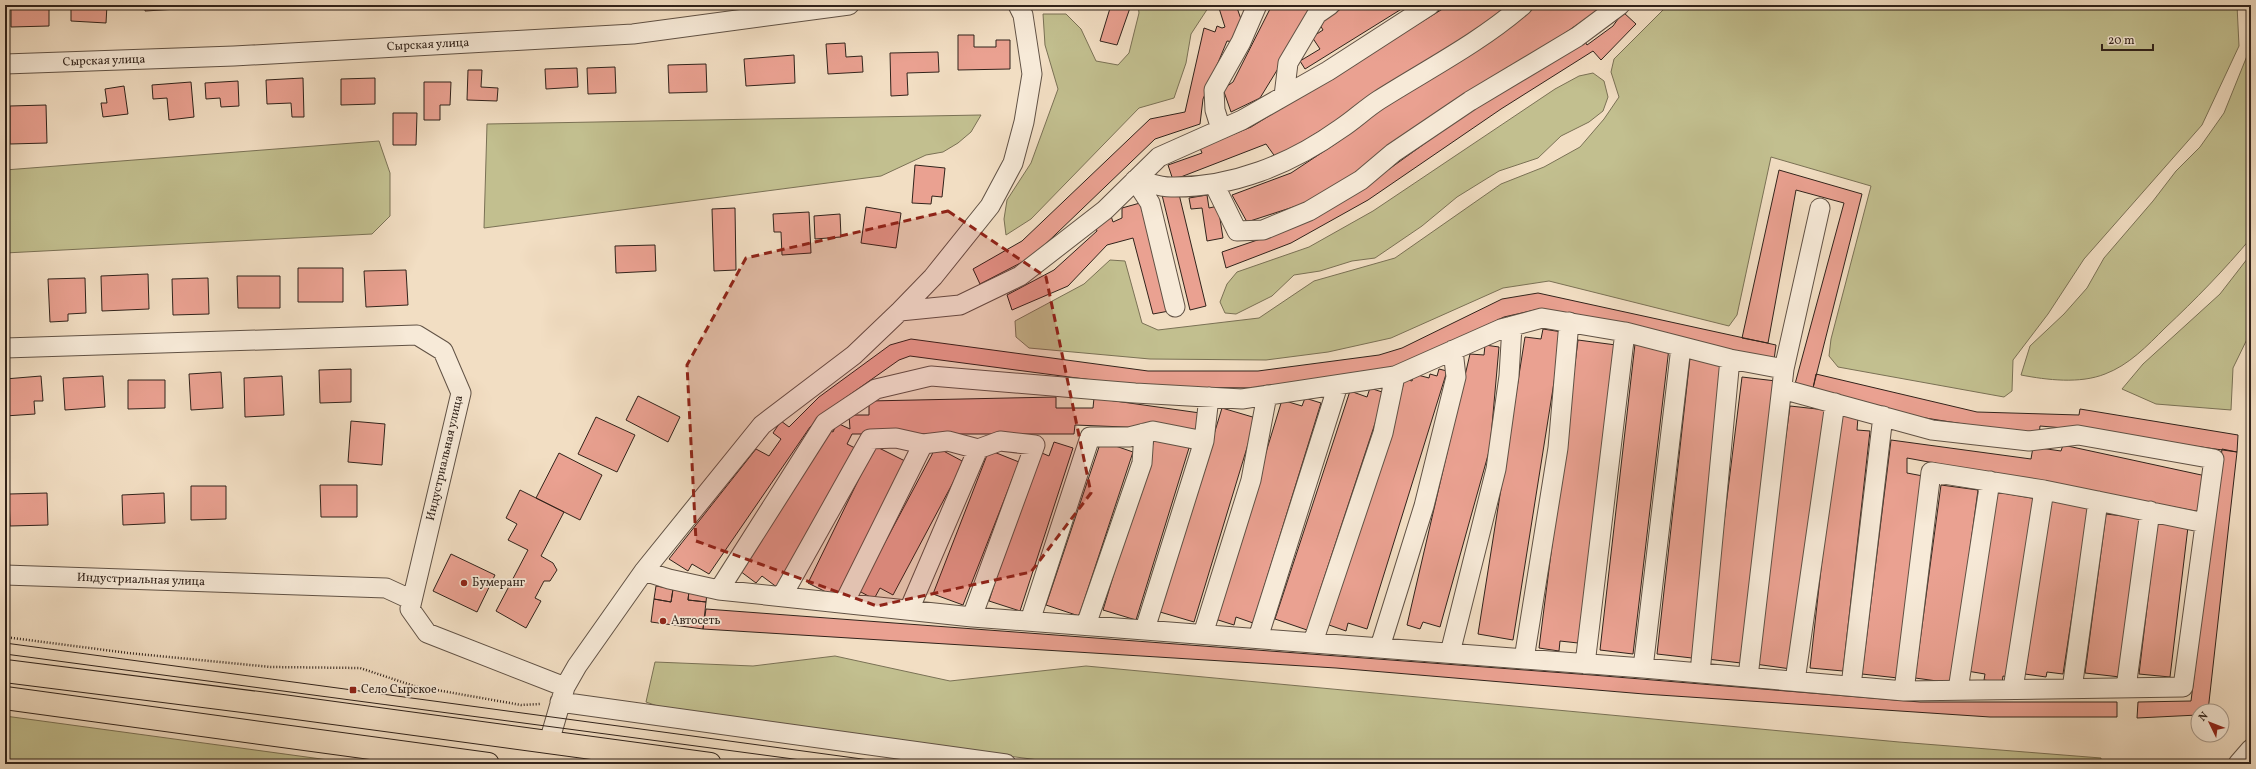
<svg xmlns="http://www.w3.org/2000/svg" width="2256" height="769" viewBox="0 0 2256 769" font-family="Vollkorn,serif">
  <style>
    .green { fill: #c2bf8f; stroke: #7a7155 }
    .building { fill: #eaa191; stroke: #31231b }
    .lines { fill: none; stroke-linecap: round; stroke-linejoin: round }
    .minor-casing { stroke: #615245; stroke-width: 21 }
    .major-casing { stroke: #31231b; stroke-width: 24 }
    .path { stroke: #31231b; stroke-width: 2.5; stroke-dasharray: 1 2; stroke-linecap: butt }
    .minor { stroke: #f7ead8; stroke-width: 19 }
    .major { stroke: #f2dec3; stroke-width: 22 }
    .tram { stroke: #31231b; stroke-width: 1 }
    .marked { fill: #8f2418; fill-opacity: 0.2; stroke: #8f2418; stroke-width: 3; stroke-dasharray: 8 5; stroke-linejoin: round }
    .poi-dot { fill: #8f2418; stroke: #f7ead8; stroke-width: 1.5 }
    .labels { text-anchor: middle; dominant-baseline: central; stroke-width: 3.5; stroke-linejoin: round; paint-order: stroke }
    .street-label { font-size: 12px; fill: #31231b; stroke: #f7ead8 }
    .poi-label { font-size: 12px; fill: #31231b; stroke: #f7ead8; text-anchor: start }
  </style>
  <rect width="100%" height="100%" fill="#f2dec3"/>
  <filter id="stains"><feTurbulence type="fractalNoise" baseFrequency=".005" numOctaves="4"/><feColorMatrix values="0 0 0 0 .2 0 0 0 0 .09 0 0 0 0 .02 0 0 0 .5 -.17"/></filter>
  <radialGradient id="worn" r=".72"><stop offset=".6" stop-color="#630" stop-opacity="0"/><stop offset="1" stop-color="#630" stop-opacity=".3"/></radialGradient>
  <path class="green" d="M1138,5H1210L1191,34L1186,63L1174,98L1139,108L1031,219L1006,235L1004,219L1007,200L1031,163L1058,89L1045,45L1043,14H1066L1081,29L1096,61L1118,65L1129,53L1139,13Z
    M1668,5H2237L2239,46L2202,125L2084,259L2048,314L2013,360L2012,391L2004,397L1838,367L1829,356L1831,339L1871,186L1771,157L1737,315L1729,326L1549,281L1503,288L1391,338L1328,352L1266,360L1150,359L1029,348L1016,337L1015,321L1084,284L1110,260L1125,261L1142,323L1158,330L1259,318L1314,281L1395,258L1501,184L1544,167L1580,147L1604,119L1619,97L1611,72L1614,59Z
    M2251,46V238C2224,270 2196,299 2165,328C2147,346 2129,365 2105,374C2080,384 2047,380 2021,375L2030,346L2064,314L2087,288L2104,258L2153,201L2176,171L2200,147L2224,113Z
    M1593,73L1604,81L1608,97L1603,111L1589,122L1561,136L1538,158L1499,171L1457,197L1422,226L1375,258L1352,261L1320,271L1294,275L1272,296L1236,314L1225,313L1220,302L1227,284L1237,272L1309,247L1373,211L1555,89L1579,76Z
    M981,115L971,132L958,143L943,152L926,155L881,176L484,228L487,124Z
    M379,141L390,173V216L372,234L5,253V170Z
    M2251,254V331L2233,368L2231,410L2156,404L2122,389L2143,364L2220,294Z
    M835,656L950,681L1086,666L1899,742L2101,758V764H1069L818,731L663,708L646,702L655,662L753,666Z
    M5,716L358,764H5Z"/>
  <path class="building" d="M11,5H49V26L11,27Z
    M71,5H107L106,23L71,21Z
    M145,5H178V9L145,11Z
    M200,5H232V7Z
    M1085,5H1095L1093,9Z
    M1111,5H1131L1117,45L1100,41Z
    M1218,5H1236L1242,22L1234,42L1227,41L1203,99L1200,124L1155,139L1032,257L980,284L973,269L1022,241L1150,119L1185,112L1204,28L1215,32L1217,26L1222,28L1225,27Z
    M1272,5H1317L1260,98L1231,112L1223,89L1233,82Z
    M1347,5H1408L1305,69L1300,61L1320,49L1312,37L1323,30L1319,23Z
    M1449,5H1513L1429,64L1276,158L1266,144L1173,180L1168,165L1202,153L1200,148L1251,127Z
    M1535,5H1606L1508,72L1388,148L1321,198L1247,222L1232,195L1291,173L1338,142L1379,110L1498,36Z
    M1623,12L1636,24L1601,60L1593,51L1501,109L1368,200L1291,243L1226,268L1222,252L1284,231L1360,190L1492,95L1584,40L1587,45L1613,26Z
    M958,35H974V47H996V40H1010V69L958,70Z
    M845,43L846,57L862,56L863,72L828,74L826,44Z
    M938,52L939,72L907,73L908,95L891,96L890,53Z
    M794,55L795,83L746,86L744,59Z
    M706,64L707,92L669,93L668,65Z
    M615,67L616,93L588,94L587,68Z
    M577,68L578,87L546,89L545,69Z
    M468,70H482L481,87L498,88L497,101L467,100Z
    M303,78L304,117H292L291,103L267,104L266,80Z
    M375,78V104L341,105V79Z
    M238,81L239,106L221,107L220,98L206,99L205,83Z
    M191,82L194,117L169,120L167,98L153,99L152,85Z
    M424,82H451L450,105H440V120H424Z
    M124,86L128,114L103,117L101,103H107L105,89Z
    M46,105L47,143L10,144V106Z
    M393,113H417L416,145H393Z
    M915,165L945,168L942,197L932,196L931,204L912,203Z
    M1779,170L1862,194L1813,388L1795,384L1844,203L1796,190L1768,343L1742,338Z
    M1178,190L1206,306L1190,310L1162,195Z
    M1207,195L1209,208L1218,206L1223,238L1207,241L1202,208L1191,209L1189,198Z
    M1140,203L1169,311L1153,314L1133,238L1107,245L1068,286L1012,310L1007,295L1054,270L1097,231L1095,225L1111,216L1113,222L1122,218V208Z
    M866,207L901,213L896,248L861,243Z
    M735,208L736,270L714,271L712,209Z
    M809,212L811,253L782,255L781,232H774L773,214Z
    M840,214L841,237L815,239L814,216Z
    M655,245L656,271L616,273L615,246Z
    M298,268H343V302H298Z
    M406,270L408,305L366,307L364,271Z
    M148,274L149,309L102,311L101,276Z
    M237,276H280V308H238Z
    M85,278L86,313L68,314V321L50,322L48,279Z
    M208,278L209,314L173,315L172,279Z
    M1538,293L1776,345L1774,360L1535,310L1504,317L1405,364L1382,370L1254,388L1145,387L910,356L899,360L831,408L810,427L709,574L692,564L688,571L669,559L756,449L769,456L781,439L773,433L781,421L789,427L819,397L890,345L911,339L1148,371H1258L1379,355L1402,348L1502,299Z
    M1543,329L1562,332L1513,640L1478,634L1525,337L1541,339Z
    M1578,340L1616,345L1578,643L1560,641L1559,651L1539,648Z
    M1635,344L1669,348L1633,654L1600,650Z
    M1485,345L1499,347L1490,448L1440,627L1423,622L1420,629L1407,625L1470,354L1484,355Z
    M1690,358L1724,362L1692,658L1657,654Z
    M351,369V402L320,403L319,370Z
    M1439,369L1447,371L1367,629L1348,623L1346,631L1329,625L1405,379L1412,381L1414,374L1429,378L1430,374L1437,376Z
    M221,372L223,408L191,410L189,374Z
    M1816,374L1977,412L2079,415L2080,409L2238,435L2237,452L2064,428L2040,426L2039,436L1919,417L1813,388Z
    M41,376L43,401H34L35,414L5,416V379Z
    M103,376L105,407L65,410L63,378Z
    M282,376L284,415L245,417L244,378Z
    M1742,377L1776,381L1741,663L1707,659Z
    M128,380H165V408L128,409Z
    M1370,388L1385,393L1307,630L1275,619L1350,391L1367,397Z
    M638,396L680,417L668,442L626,420Z
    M1056,397V408H1093L1094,398L1200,413L1199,430L1075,425L1074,434H852L847,444L857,449L778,588L762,576L756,583L740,571L828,430L833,432L837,423L850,429L849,415H869V401Z
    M1305,398L1321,403L1253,623L1236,617L1234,625L1215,619L1282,400L1302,406Z
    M1790,406L1826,410L1791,669L1755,664Z
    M1222,408L1256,418L1194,622L1160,612Z
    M1838,415L1858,417L1857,430L1870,431L1843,671L1810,668Z
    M596,417L635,435L617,472L578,454Z
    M351,421L385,424L382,465L348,462Z
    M1155,437L1189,448L1136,620L1103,610Z
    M1891,440L2031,459L2033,447L2061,451L2063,445L2206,476L2201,512L1907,458V473L1923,476L1898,678L1862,674Z
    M1101,441L1133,452L1079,616L1046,605Z
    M1054,442L1073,448L1020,611L989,601L1037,451L1049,456Z
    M875,446L905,461L838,598L808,583Z
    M936,447L964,462L893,595L880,588L874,599L859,591Z
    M2222,449L2237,452L2208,711H2198V715L2137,718L2138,702L2191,701Z
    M989,450L1019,462L963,605L933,594Z
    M559,453L602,475L580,520L536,498Z
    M320,485H357V517H321Z
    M1941,485L1978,490L1952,683L1915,678Z
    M191,486H226V519L191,520Z
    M520,490L564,512L541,556L553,563L557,570L550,581H544L535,598L541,601L526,628L496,611L528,550L508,540L517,524L506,518Z
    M1997,492L2037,499L2008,677L2003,676L2002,683L1984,680L1985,674L1967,671Z
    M47,493L48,525L10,526L9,494Z
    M164,493L165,523L123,525L122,495Z
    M2051,500L2089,505L2063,674L2047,672L2046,677L2025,674Z
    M2106,514L2140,518L2120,677L2085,673Z
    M2157,523L2188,527L2170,677L2139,674Z
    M451,554L495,575L477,612L433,591Z
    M656,586L673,589L671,602L654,599Z
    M673,589L689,591L688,600L706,602L703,629L651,622L654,599L671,602Z
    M689,591L707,593L706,602L688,600Z
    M706,609L1592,675L1920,702H2117V717H1990L1644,694L1336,668L703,629Z"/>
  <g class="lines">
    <g class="minor-casing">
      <path id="minor" d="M5,64L234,56L633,34L849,5
        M1284,96L1288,63L1317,14L1330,5
        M1221,129L1215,110L1214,90L1241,42L1257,5
        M1135,180C1147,182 1159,187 1171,187C1232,188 1291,164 1340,129C1354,120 1365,109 1379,100C1428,69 1479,43 1523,5
        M1135,180L1150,203L1175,307
        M1214,184L1237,231L1263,230L1309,211L1361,180L1393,153L1470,101L1577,37L1620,5
        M900,311L960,305L1020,276L1105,210L1159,157L1242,120L1328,71L1430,5
        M5,348L417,335L443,351L461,393L410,609L427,633L565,687
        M644,571L669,579L719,590L972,617L1643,668L1904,691L2183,687L2214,459L2078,435L2029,441L1932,430L1782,389
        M5,575L386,588L412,600
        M719,590L825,423L876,389L931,376L1135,393L1242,399L1395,376L1501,329L1542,318L1625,332L1730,359L1784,369
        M782,596L870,439L896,438L923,444L948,441L978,449L1000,441L1035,445L972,617
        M844,603L923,444
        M909,610L978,449
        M1030,621L1090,437H1129L1153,431L1204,441
        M1086,625L1142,463L1144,433
        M1145,629L1204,441L1209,397
        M1203,634L1251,480L1267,395
        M1258,638L1338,385
        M1313,642L1383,433L1395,376
        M1380,647L1424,506L1456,377L1453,350
        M1450,653L1496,469L1509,376L1512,326
        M1524,659L1558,448L1569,322
        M1585,664L1625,332
        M1643,668L1681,347
        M1700,673L1730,359
        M1748,677L1784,369L1820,208
        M1795,681L1835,403
        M1851,686L1883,416
        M2126,688L2150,511
        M2013,689L2044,490
        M2072,689L2098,501
        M1958,690L1990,481
        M1904,691L1931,472L2044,490L2205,523
        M560,702L1006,764
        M549,742L565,687L577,666L644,571L762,425L854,355L900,311L933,277L990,206L1013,163L1024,122L1032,74L1023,15L1018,5
        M2238,764L2251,749"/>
    </g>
    <g class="major-casing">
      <path id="major" d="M5,671L282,706L710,764
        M5,698L488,764"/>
    </g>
    <path class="path" d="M5,637L128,653L271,667L360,668L414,686L521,705L541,704"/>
    <use href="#minor" class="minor"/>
    <use href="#major" class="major"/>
    <path class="tram" d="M5,643L899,764
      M5,654L831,764"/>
  </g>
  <path class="marked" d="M948,211L1046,277L1091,493L1031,572L877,606L696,541L687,365L746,258Z"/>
  <g class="poi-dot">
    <circle cx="464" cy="583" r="4"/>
    <circle cx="663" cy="621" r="4"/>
    <rect x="349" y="686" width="8" height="8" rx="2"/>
  </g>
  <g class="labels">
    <g class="street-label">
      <text transform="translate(428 45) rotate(-3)">Сырская улица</text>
      <text transform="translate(104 61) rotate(-2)">Сырская улица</text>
      <text transform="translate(445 458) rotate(-77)">Индустриальная улица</text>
      <text transform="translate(141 580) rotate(2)">Индустриальная улица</text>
    </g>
    <g class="poi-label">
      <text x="472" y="583">Бумеранг</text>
      <text x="671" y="621">Автосеть</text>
      <text x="361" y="690">Село Сырское</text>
    </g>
  </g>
  <rect width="2256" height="769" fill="none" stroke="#f2dec3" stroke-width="20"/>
  <rect x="6" y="6" width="2244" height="757" fill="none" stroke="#31231b" stroke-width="2"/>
  <rect x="10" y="10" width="2236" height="749" fill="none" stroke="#31231b"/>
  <g transform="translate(2210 723) rotate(313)"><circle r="19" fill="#f7ead8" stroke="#a89a8c"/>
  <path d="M0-3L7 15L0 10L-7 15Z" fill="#8f2418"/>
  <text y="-6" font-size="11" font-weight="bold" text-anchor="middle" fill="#31231b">N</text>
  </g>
  <path d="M2102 44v6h51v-6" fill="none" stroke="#31231b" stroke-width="2"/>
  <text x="2108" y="44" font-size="12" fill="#31231b" stroke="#f7ead8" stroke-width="3" paint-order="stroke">20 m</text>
  <rect width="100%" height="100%" filter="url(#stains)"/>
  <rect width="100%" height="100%" fill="url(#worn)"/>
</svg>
